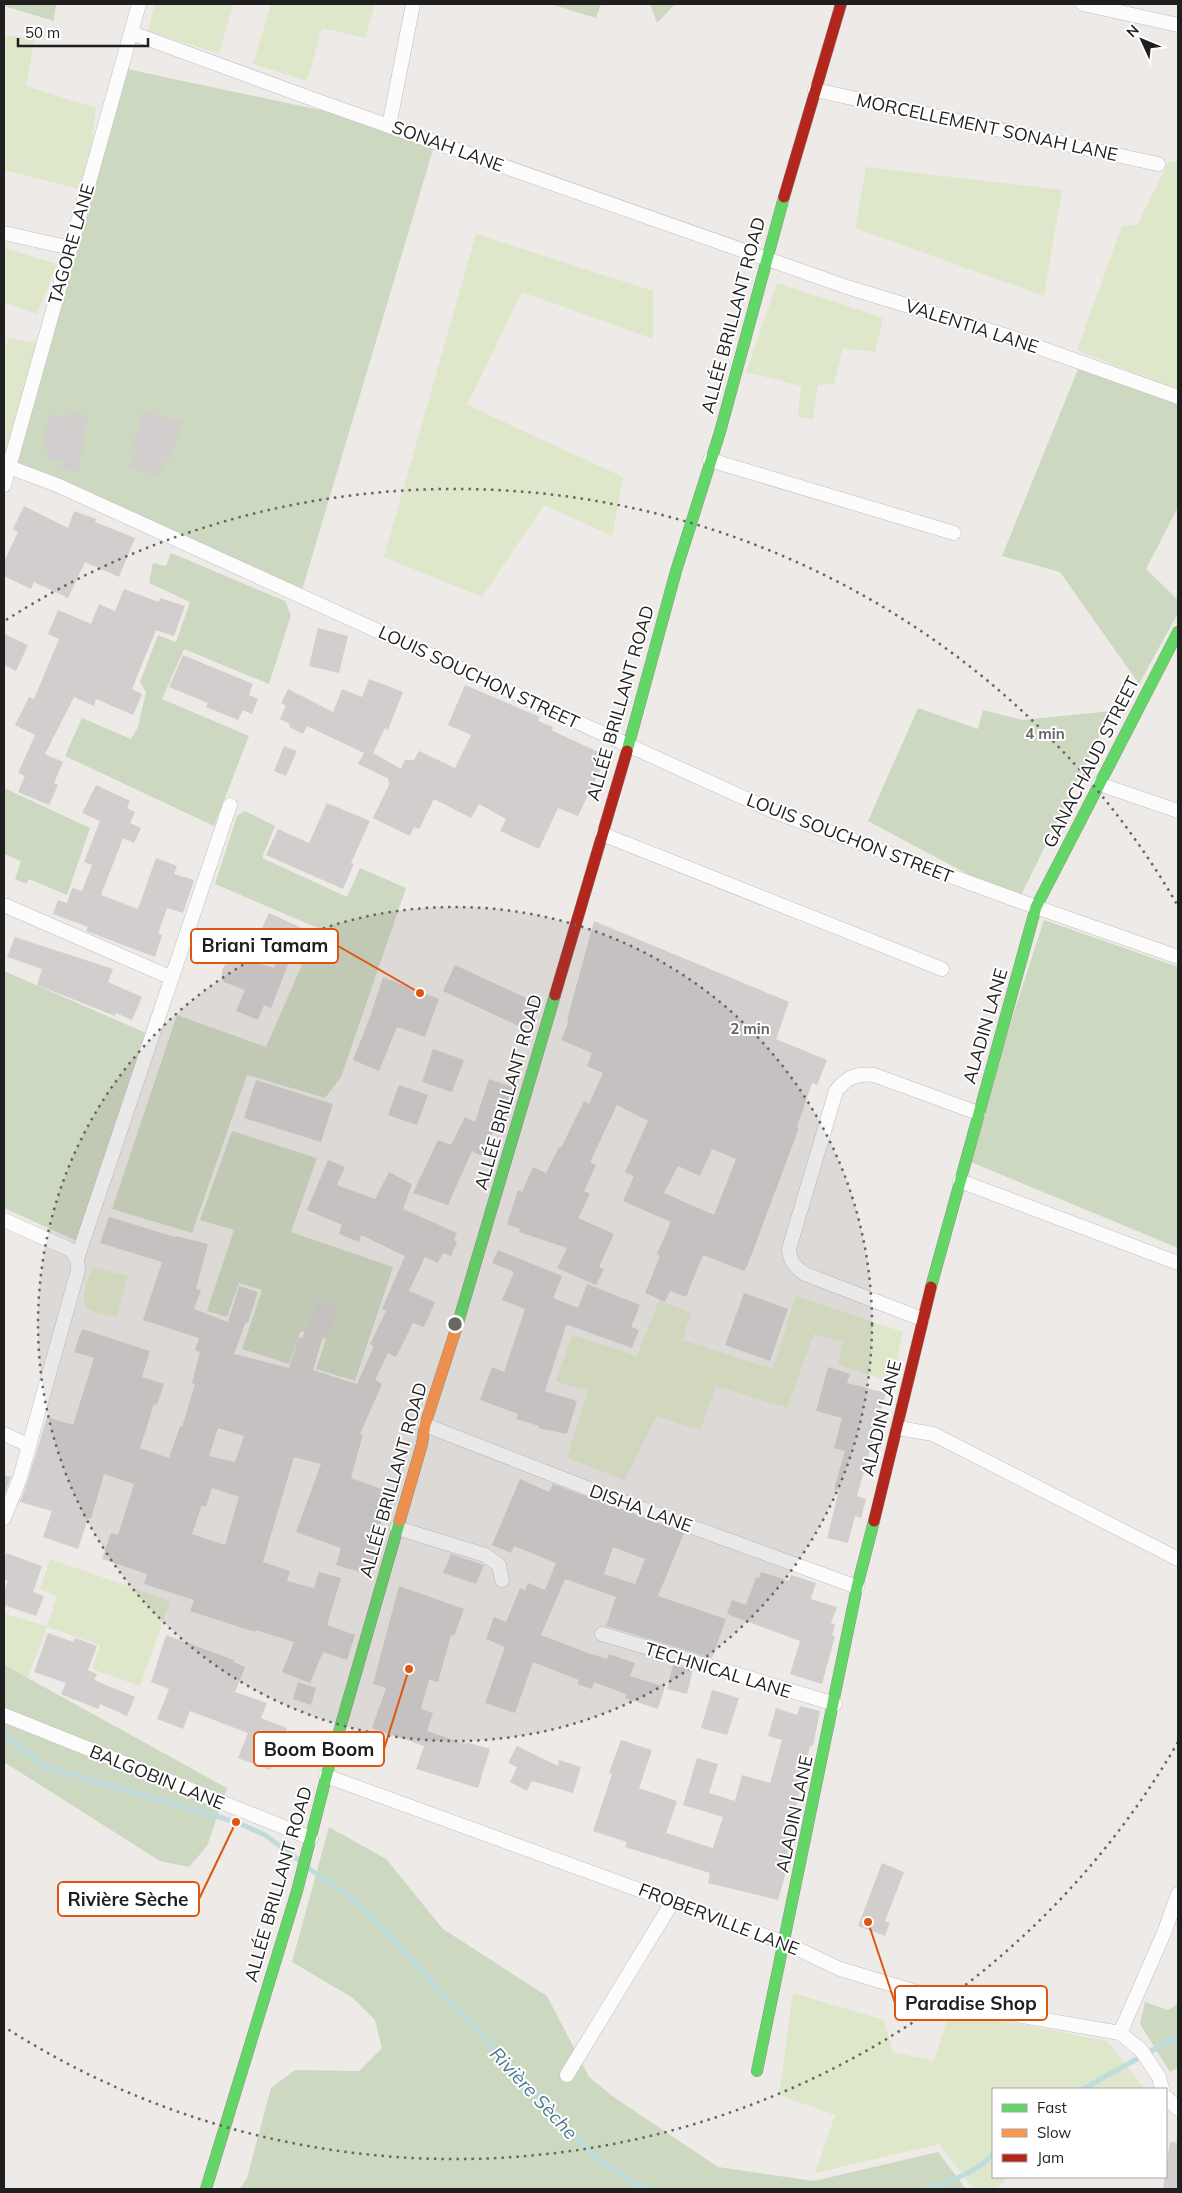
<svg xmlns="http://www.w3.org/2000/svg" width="1182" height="2193" viewBox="0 0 1182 2193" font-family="Mulish,sans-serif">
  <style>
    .grass { fill: #dfe7ca }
    .forest { fill: #cdd8c0 }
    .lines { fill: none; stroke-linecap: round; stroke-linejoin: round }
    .stream { stroke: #bfdcdd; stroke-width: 5 }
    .building { fill: #d2cecd; fill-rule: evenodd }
    .street-casing { stroke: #c0bfbe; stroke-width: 15 }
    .fast-casing { stroke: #969382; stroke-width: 12 }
    .slow-casing { stroke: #969382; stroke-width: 12 }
    .jam-casing { stroke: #969382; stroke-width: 12 }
    .street { stroke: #fcfcfc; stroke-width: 14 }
    .fast { stroke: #63d668; stroke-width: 11 }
    .slow { stroke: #ff974d; stroke-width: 11 }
    .jam { stroke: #b3261e; stroke-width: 11 }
    .ring { fill: none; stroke: #676665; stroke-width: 2.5; stroke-dasharray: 2.5 5 }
    .labels { text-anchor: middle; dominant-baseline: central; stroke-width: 4; stroke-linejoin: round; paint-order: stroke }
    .street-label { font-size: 18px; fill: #1f1f1f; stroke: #fff }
    .water-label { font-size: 19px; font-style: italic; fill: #4a798f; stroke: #fff }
    .centre { fill: #676665; stroke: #fff; stroke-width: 2.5 }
    .ring-label { font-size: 15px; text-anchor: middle; font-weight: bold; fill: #676665; stroke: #fff; stroke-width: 4; stroke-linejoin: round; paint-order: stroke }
    .leader { fill: none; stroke: #de560d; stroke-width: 2 }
    .callout-dot { fill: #de560d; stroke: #fff; stroke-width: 2 }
    .callout { fill: #fff; stroke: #de560d; stroke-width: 2 }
    .callout-label { font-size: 19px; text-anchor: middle; font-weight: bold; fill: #1f1f1f }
  </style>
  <rect width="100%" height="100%" fill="#edeae8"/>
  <path class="grass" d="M155,4H233L219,54L148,31Z
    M271,4H375L365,38L322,28L307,81L253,64Z
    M4,36L35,38L26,86L96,108L86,191L4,170Z
    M1169,161L1178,163V391L1077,350L1122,226L1137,225Z
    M866,167L1062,190L1044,296L855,228Z
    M476,234L653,291V339L522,292L467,405L623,477L612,536L544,505L482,597L384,557Z
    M4,248L57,264L37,314L4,302Z
    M777,283L883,318L875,352L843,348L834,384L818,385L813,419L798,417L801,386L746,372Z
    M9,338L36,343L4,464V350Z
    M93,1267L128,1276L117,1317C109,1315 95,1314 89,1309C77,1301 90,1277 93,1267Z
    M796,1296L903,1332L892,1383L838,1364L843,1342L814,1334L787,1408L716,1386L700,1430L656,1416L625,1480L567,1458L588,1391L556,1381L572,1335L637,1356L659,1300L691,1313L682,1340L773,1369Z
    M50,1559L170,1601L140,1686L92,1669L100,1645L47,1627L25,1684L4,1677V1614L47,1626L57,1596L40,1589Z
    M793,1993L884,2020L893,2052L934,2061L950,2011L1107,2041L1145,2089H993V2177H1008L996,2189H974L939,2144L815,2173L835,2115L779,2095Z"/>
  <path class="forest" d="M4,4H56L54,21L4,6Z
    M550,4H601L596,18Z
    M650,4H675L657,23Z
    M122,68L385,124L434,146L300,597L11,461Z
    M1081,362L1178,396V507L1146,569L1178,600V613L1139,684L1060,572L1002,556Z
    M171,553L285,601L291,615L269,684L184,649L162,699L249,736L214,826L65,756L82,718L131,739L138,727L146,692L140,682L158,635L176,642L190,602L149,583L153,563L166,566Z
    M918,708L978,729L983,710L1022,720L1112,711L1018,901L868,821Z
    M4,788L90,828L67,895L29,879L26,884L15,879L21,861L4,854Z
    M245,811L275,826L262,858L347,897L360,868L406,888L341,1077L325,1098L247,1075L192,1233L112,1209L177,1015L266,1047L318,928L215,884L237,816Z
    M1044,920L1178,967V1248L966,1160Z
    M4,971L155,1037L79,1242L4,1208Z
    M232,1131L317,1158L291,1232L393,1267L355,1381L316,1369L326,1339L301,1331L289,1364L242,1349L262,1290L239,1283L227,1317L207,1311L234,1230L200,1220Z
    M4,1665L227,1788L207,1846L189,1867L160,1861L4,1762Z
    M329,1827L386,1859L443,1929L547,1996L589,2077L615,2098L718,2167L814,2181L938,2152L966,2189H240L247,2178L271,2088L295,2070L359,2071L382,2048L375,2020L353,1998L292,1962Z
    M1145,2002L1168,2010L1178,2004V2067L1170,2072L1140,2024Z"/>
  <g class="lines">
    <path class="stream" d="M4,1734L43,1766L236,1822L265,1835L300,1861
      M308,1868L347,1894L379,1925L598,2160L645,2189
      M1083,2089L1178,2036
      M927,2189C952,2180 975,2174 993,2154"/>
  </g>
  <path class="building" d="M143,411L182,422L170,460H165L160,477L130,467L136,448L132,447Z
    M70,412L88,415L78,472L61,469L63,461L46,458L48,447L43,444L49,414L69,418Z
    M24,506L68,528L74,511L96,519L95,522L135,538L119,577L85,562L68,598L34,582L31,589L4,576V562L18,532L13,529Z
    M124,589L159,602L160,598L185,606L174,636L156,630L132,689L142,694L133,715L96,699L94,706L74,697L45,754L63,762L54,783L58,785L49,805L18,792L25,776L18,773L35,735L15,725L29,697L34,699L59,639L48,634L58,610L91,624L99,604L115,611Z
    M318,628L348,636L339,673L309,666Z
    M4,634L28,645L16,671L4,665Z
    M183,655L253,684L249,695L258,699L252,714L243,710L238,720L206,707L208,703L169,687Z
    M369,679L403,692L388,730L385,728L373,753L401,769L405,760H414L419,751L455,768L471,735L448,725L465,685L540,717L538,721L553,727L551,730L607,756L578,816L558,808L539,849L500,831L506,819L479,804L471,818L434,799L419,829L414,827L410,836L373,818L390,783L388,782L389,779L358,764L364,753L307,726L303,734L289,727L290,724L280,719L286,706L281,703L288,689L333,712L342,689L362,697Z
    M284,746L297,751L286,776L274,771Z
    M96,785L130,801L127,808L135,812L130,823L141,828L134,843L123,838L101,895L138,909L156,858L177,866L174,874L194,880L183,913L167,908L158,934L162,935L155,957L86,931L88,927L53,914L58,900L67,903L72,888L82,891L92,865L84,862L100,821L82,813Z
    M327,803L370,821L351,863L354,864L343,889L266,855L278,829L309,843Z
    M269,913L306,930L295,955L292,954L271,1008L264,1005L258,1020L236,1011L245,990L224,982L222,978V970L231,955L274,968L281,946L257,939Z
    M594,921L789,1002L776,1039L827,1060L817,1085L812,1083L797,1127L799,1128L748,1264L744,1271L703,1255L686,1297L670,1291L665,1302L645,1293L660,1256L657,1254L671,1222L623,1201L634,1176L625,1172L648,1121L617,1105L590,1162L596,1165L584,1191L590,1194L578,1218L614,1234L599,1267L604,1269L596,1285L557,1268L567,1248L519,1232L520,1229L507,1224L518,1190L522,1192L533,1167L546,1173L559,1147L561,1148L584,1101L589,1104L603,1073L587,1066L592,1053L561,1040L569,1021L567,1020ZM712,1149L736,1159L714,1215L664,1193L678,1166L700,1176Z
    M15,937L113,969L108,982L142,997L132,1020L116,1013L115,1016L37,985L42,969L7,957Z
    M455,965L535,1002L523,1028L443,991Z
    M383,977L439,999L425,1037L397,1027L379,1071L353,1060L370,1017Z
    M433,1049L464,1060L452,1092L422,1082Z
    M489,1079L513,1087L505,1109L481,1156L472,1151L448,1205L413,1193L438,1140L451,1145L465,1117L475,1122Z
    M256,1080L333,1104L321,1142L244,1118Z
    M399,1085L428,1095L417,1125L388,1115Z
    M328,1160L345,1167L337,1185L375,1199L389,1172L412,1184L403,1209L457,1233L454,1240L457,1242L451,1256L443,1253L438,1263L425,1257L409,1291L435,1302L424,1327L413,1323L396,1357L388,1353L375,1380L382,1384L360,1434H363L351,1478L395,1494L387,1522L382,1520L372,1554L376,1555L370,1575L336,1565L341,1548L296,1532L321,1464L294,1457L263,1562L290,1571L287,1581L314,1588L319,1572L341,1578L327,1625L355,1635L347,1660L323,1652L310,1683L282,1672L294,1642L256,1630L255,1632L190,1611L194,1600L144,1584L147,1574L102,1559L111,1533L118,1535L134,1484L104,1474L91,1519L88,1518L78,1549L43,1537L52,1511L20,1502L28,1480L47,1417L73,1425L94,1358L74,1352L82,1329L150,1351L142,1377L164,1384L157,1405L154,1404L140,1448L169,1458L180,1426L182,1427L195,1384L192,1383L200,1352L195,1350L199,1338L143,1320L162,1262L100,1243L109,1217L175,1237L176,1236L208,1244L196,1289L201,1290L194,1309L228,1322L239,1286L258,1292L248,1323L246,1322L234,1354L289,1368L299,1337L302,1338L319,1300L339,1308L328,1336L324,1334L313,1370L357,1384L374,1346L370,1344L386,1311L382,1309L405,1256L361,1235L359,1242L339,1234L342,1225L307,1210ZM218,1428L244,1436L235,1462L209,1456ZM212,1488L239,1497L225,1545L192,1534L202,1505L206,1507Z
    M498,1250L562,1276L553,1298L578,1308L587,1284L640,1305L631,1327L639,1330L632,1348L568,1325L566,1326L545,1391L577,1401L567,1434L538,1428L539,1426L516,1419L518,1414L480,1400L492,1367L504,1372L525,1309L502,1300L514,1272L492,1263Z
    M744,1293L788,1309L770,1361L725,1345Z
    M828,1367L850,1374L847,1383L886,1393L857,1496L866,1499L861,1518L855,1516L848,1543L827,1538L839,1490L834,1489L845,1451L834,1448L842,1418L816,1411Z
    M4,1475L11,1477L4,1495Z
    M520,1479L549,1492L553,1484L684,1533L658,1596L726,1619L712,1658L606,1626L616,1597L565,1579L541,1635L588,1653L607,1659L609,1654L635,1663L630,1676L665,1687L658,1709L625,1698L626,1694L594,1682L592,1689L577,1684L579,1680L533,1662L515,1713L485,1703L505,1647L486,1639L494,1617L506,1622L520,1588L525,1590L528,1583L545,1590L556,1563L514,1546L511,1553L492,1545ZM613,1547L645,1559L635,1584L604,1574Z
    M6,1553L42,1566L33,1592L44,1596L36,1616L4,1605V1592L8,1581L4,1580V1560Z
    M451,1554L484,1565L476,1584L443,1573Z
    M761,1572L789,1581L791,1575L816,1583L811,1599L837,1607L831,1623L835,1625L832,1635L835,1636L822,1684L790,1674L800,1641L727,1614L732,1600L746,1605L756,1577L759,1578Z
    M399,1586L464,1609L454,1636L451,1635L438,1682L429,1680L421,1709L433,1713L427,1731L466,1744V1742L490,1749L478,1788L416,1769L424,1746L372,1728L386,1688L373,1684Z
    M48,1633L73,1642L75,1638L97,1646L88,1670L97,1674L94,1680L135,1697L127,1716L100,1704L98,1709L61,1694L66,1683L34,1672Z
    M166,1635L234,1660L233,1662L245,1667L235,1692L267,1703L261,1718L287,1728L270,1770L238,1758L248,1733L190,1711L183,1729L157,1719L169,1689L151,1682Z
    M673,1665L693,1670L687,1694L667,1689Z
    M298,1682L316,1688L311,1705L293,1699Z
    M712,1690L739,1698L727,1735L701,1728Z
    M800,1706L820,1711L813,1746H810L790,1835H791L784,1872H786L778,1900L708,1883L710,1873L625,1847L627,1842L593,1831L612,1774L609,1773L621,1740L652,1750L639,1788L677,1801L666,1833L713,1848L723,1817L683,1805L697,1758L718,1764L709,1793L735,1801L742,1775L770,1783L782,1740L768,1736L776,1708L797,1715Z
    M517,1746L558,1766L559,1760L581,1767L573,1793L532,1781L527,1791L510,1782L517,1767L508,1763Z
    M882,1863L904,1872L885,1921L890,1923L885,1936L858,1926Z
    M1170,2142L1178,2143V2189H1163Z"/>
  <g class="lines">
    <g class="street-casing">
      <path id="street" d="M1083,4L1178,25
        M132,33L318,101L847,287L1007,336L1178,397
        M815,90L1158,164
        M389,126L413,4
        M4,233L62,246L70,250
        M710,460L954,533
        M9,467L57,485L775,812L1036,907L1178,957
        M4,485L139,4
        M1099,784L1178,811
        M602,834L942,969
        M4,905L172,978
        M960,1181L1178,1263
        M4,1220L71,1250L77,1259L78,1270L20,1478L4,1518
        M77,1259L230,805
        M922,1319L805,1274C795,1267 790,1262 789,1249L836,1091C847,1077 857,1073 874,1075L978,1113
        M425,1425L610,1497L857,1587
        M898,1428L933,1434L1178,1559
        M4,1434L28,1445
        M397,1528L485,1555L499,1565L502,1580
        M602,1634L835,1704
        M4,1715L311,1838
        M326,1776L785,1943L840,1969L960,2005L1120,2033
        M1120,2033L1164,1933L1178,1894
        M1120,2033L1141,2050L1159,2077L1162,2089
        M567,2075L673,1901
        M1166,2097L1178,2109"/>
    </g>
    <g class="fast-casing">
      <path id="fast" d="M627,751L676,571L720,432L784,197
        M931,1287L1036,907L1178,632
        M457,1326L555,995
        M757,2071L857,1587L874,1521
        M206,2189L297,1891L328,1770L400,1520"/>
    </g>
    <g class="slow-casing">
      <path id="slow" d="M400,1520L422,1444L425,1425L457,1326"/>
    </g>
    <g class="jam-casing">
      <path id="jam" d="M784,197L841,4
        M555,995L627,751
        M874,1521L931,1287"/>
    </g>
    <use href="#street" class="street"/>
    <use href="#fast" class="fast"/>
    <use href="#slow" class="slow"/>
    <use href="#jam" class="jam"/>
  </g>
  <circle cx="455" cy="1324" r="417" fill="#676665" fill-opacity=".12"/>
  <g class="ring">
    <circle cx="455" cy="1324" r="417"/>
    <path d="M1178 1742A835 835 0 0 1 6 2028M6 620A835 835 0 0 1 1178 906"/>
  </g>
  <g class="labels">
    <g class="street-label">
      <text transform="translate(987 127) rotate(12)">MORCELLEMENT SONAH LANE</text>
      <text transform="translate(448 146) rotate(20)">SONAH LANE</text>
      <text transform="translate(71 244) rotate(-74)">TAGORE LANE</text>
      <text transform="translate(733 315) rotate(-75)">ALLÉE BRILLANT ROAD</text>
      <text transform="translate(972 326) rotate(18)">VALENTIA LANE</text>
      <text transform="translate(479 677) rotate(25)">LOUIS SOUCHON STREET</text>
      <text transform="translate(620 703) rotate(-74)">ALLÉE BRILLANT ROAD</text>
      <text transform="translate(1091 762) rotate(-63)">GANACHAUD STREET</text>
      <text transform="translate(850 838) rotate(21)">LOUIS SOUCHON STREET</text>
      <text transform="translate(985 1026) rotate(-74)">ALADIN LANE</text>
      <text transform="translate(508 1092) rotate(-74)">ALLÉE BRILLANT ROAD</text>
      <text transform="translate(881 1418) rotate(-76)">ALADIN LANE</text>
      <text transform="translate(393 1480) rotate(-74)">ALLÉE BRILLANT ROAD</text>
      <text transform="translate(641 1508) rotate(20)">DISHA LANE</text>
      <text transform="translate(718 1670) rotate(17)">TECHNICAL LANE</text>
      <text transform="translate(157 1777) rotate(22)">BALGOBIN LANE</text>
      <text transform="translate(794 1814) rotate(-78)">ALADIN LANE</text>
      <text transform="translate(278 1884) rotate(-74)">ALLÉE BRILLANT ROAD</text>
      <text transform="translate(719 1919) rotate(21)">FROBERVILLE LANE</text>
    </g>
    <g class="water-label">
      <text transform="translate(534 2093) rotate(47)">Rivière Sèche</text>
    </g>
  </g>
  <circle cx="455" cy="1324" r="8" class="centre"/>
  <g class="ring-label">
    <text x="1045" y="739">4 min</text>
    <text x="750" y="1034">2 min</text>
  </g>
  <path class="leader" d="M420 993L338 946M409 1669L384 1749M236 1822L199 1899M868 1922L895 2003"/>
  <g class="callout-dot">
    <circle cx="420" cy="993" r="5"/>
    <circle cx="409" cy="1669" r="5"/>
    <circle cx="236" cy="1822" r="5"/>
    <circle cx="868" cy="1922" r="5"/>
  </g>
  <g class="callout">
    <rect x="191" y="929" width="147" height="34" rx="5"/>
    <rect x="254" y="1732" width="130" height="34" rx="5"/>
    <rect x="58" y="1882" width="141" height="34" rx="5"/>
    <rect x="895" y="1986" width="152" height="34" rx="5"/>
  </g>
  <g class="callout-label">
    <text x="265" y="952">Briani Tamam</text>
    <text x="319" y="1756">Boom Boom</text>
    <text x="128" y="1906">Rivière Sèche</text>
    <text x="971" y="2010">Paradise Shop</text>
  </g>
  <rect width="1182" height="2193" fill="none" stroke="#1f1f1f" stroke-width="10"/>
  <rect x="992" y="2088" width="175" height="90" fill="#ffffff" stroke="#a5a5a5"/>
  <rect x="1002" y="2104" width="25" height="8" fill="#63d668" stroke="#a5a5a5"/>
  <text x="1037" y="2113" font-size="15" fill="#1f1f1f">Fast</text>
  <rect x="1002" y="2129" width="25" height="8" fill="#ff974d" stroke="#a5a5a5"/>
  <text x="1037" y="2138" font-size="15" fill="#1f1f1f">Slow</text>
  <rect x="1002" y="2154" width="25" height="8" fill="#b3261e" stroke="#a5a5a5"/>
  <text x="1037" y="2163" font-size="15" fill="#1f1f1f">Jam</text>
  <g transform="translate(1142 40) rotate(314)" stroke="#ffffff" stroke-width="4" paint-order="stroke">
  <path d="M0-4L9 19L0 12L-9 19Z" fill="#1f1f1f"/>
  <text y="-8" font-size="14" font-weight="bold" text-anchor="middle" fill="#1f1f1f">N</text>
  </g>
  <path d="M18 38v8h130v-8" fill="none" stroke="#1f1f1f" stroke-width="2.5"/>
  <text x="25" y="38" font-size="15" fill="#1f1f1f" stroke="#ffffff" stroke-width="4" paint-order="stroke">50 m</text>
</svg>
